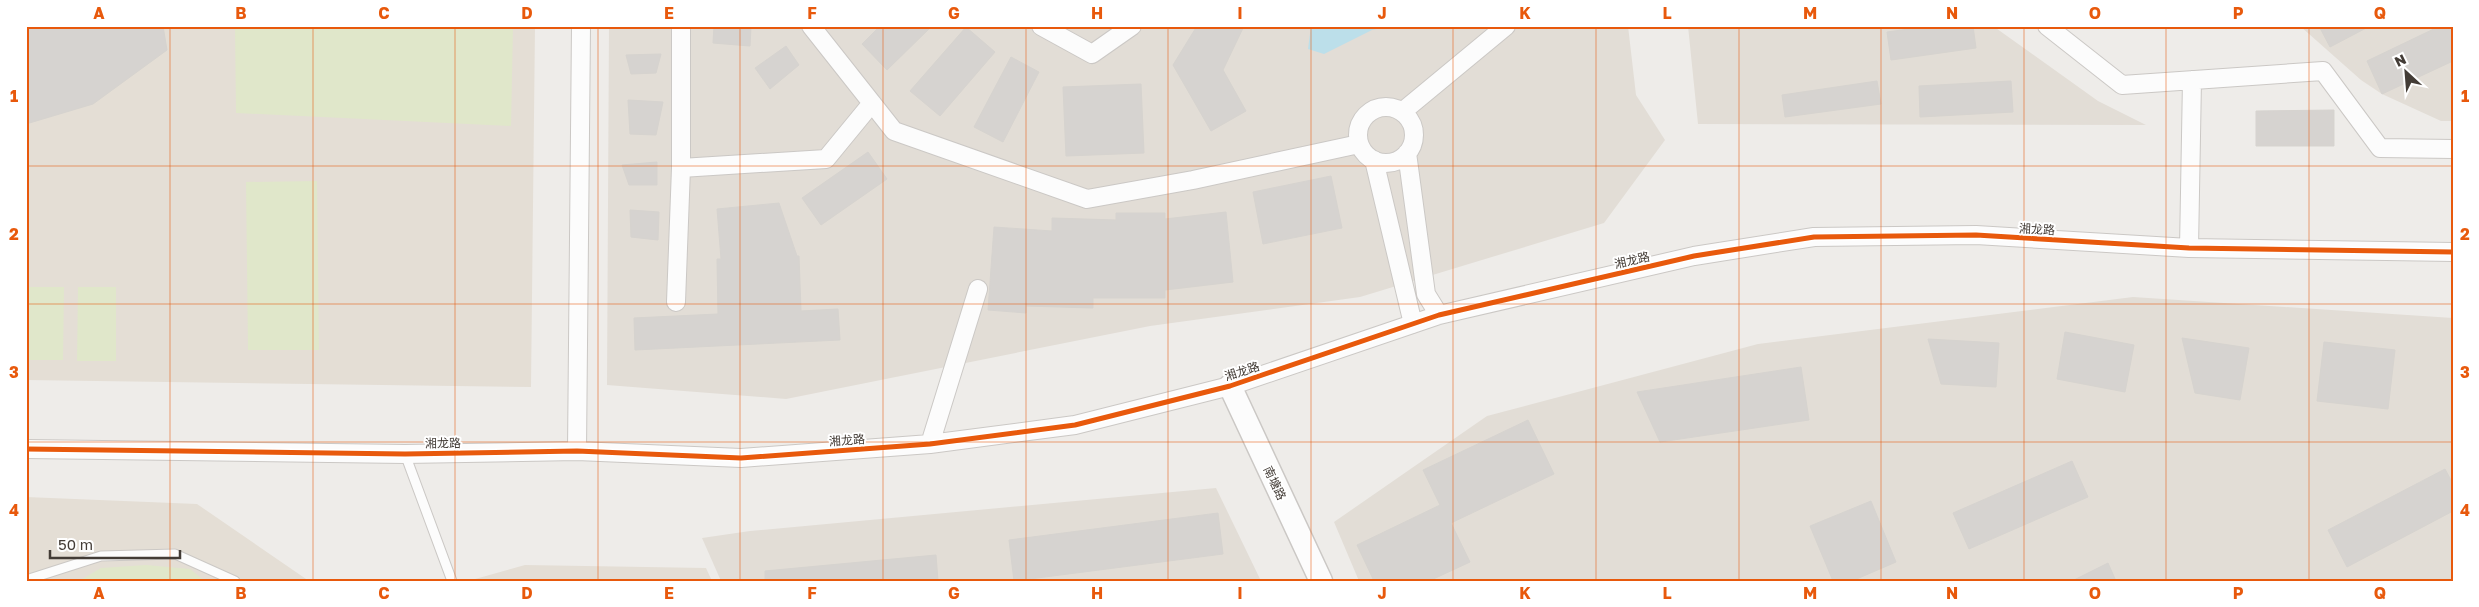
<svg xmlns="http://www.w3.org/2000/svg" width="2479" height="607" viewBox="0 0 2479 607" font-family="'Golos Text','Noto Sans SC',sans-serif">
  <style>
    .residential { fill: #e2ddd6 }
    .education { fill: #e4ded5 }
    .green { fill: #e0e7ca }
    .water { fill: #bcdfea }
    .building { fill: #d6d3d0; stroke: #d6d3cf }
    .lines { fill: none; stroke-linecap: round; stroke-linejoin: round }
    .service-casing { stroke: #cbc8c5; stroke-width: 11 }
    .minor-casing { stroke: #cbc8c5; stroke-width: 20 }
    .tertiary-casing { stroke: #cbc8c5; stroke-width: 25 }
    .service { stroke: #fcfcfc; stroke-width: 9 }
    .minor { stroke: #fcfcfc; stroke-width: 18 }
    .tertiary { stroke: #fcfcfc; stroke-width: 22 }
    .cycleway-casing { stroke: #fff; stroke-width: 8 }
    .cycleway { stroke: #e8590c; stroke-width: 5 }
    .grid { fill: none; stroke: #e8590c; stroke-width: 1; stroke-opacity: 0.55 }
    .labels { text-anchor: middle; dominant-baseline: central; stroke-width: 4; stroke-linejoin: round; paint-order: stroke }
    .street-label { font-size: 12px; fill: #433c36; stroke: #fff }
    .neatline { fill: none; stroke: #e8590c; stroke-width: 2 }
    .grid-label { font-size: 16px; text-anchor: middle; font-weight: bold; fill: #e8590c }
  </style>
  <rect width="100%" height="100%" fill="#eeece9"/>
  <path class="residential" d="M609,26H1628L1636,95L1665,140L1604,223L1360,297L1150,326L786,399L607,385Z
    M1688,26H1993L2098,101L2146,125L1698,124Z
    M2300,26H2453V121H2441L2382,94L2361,80Z
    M2133,297L2453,318V581H1359L1334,522L1487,416L1758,344Z
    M1216,488L1261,581H721L702,538L750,531Z"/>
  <path class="education" d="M26,26H535L531,387L26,380Z
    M26,497L197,504L309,581H26Z
    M525,565L706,568L712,581H468Z"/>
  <path class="green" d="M235,26H513L511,126L236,113Z
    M317,181L319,350H248L246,182Z
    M26,287H64L63,360H26Z
    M78,287H116V361H77Z
    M146,565L190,569L205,581H79L101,568Z"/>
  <path class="water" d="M1311,26H1391L1372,30L1324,54L1308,49Z"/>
  <path class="building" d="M26,26H163L167,50L93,104L26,124Z
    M714,26H751L750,46L713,43Z
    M880,26H932L887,70L862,44Z
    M1197,26H1244L1223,70L1246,111L1211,131L1173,65Z
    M1931,26H1973L1976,48L1891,60L1887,32Z
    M2319,26H2370L2330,47Z
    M2440,26H2453V61L2382,94L2367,61Z
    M966,27L995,52L940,116L910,91Z
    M786,46L799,65L770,89L755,68Z
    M661,54L656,73L631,74L626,55Z
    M1011,57L1039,72L1003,142L974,127Z
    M1877,81L1881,104L1785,117L1782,95Z
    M2011,81L2013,112L1920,117L1919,86Z
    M1141,84L1144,153L1066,156L1063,87Z
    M628,100L663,102L656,135L630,134Z
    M2334,110V146H2256V111Z
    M868,152L887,179L821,225L802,198Z
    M657,162V185H629L622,165Z
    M1331,176L1342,228L1263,244L1253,192Z
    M779,203L797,256H799L801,311L838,309L840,340L635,350L634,318L718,314L717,259H721L717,209Z
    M630,210L659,212L658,240L631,237Z
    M1226,212L1233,282L1165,290V298H1093V308L1026,306V313L988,310L994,227L1052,231V218L1116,220V213H1165V219Z
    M2065,332L2134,345L2125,392L2057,379Z
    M2182,338L2249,348L2240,400L2195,393Z
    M1928,339L1999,343L1996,387L1941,384Z
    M2324,342L2395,350L2388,409L2317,401Z
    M1801,367L1809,420L1660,442L1637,392Z
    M1528,420L1554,474L1451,523L1470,562L1429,581H1374L1357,545L1440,505L1423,470Z
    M2072,461L2088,497L1969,549L1953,513Z
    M2445,469L2453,484V511L2347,567L2328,530Z
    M1871,501L1896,562L1852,581H1833L1810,526Z
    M1218,513L1223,554L1014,581L1009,540Z
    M936,555L938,581H765V571Z
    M2108,563L2116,581H2072Z"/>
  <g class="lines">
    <g class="service-casing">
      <path id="service" d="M405,454L452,581
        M26,580L101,556L175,554L235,581"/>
    </g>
    <g class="minor-casing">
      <path id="minor" d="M811,26L894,131L1087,199L1193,180L1359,144
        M1041,26L1092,54L1132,26
        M2047,26L2122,85L2323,71L2380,148L2453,149
        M1358 135a28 28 0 1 1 56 0a28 28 0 1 1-56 0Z
        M1402,112L1506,26
        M1407,153L1426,294L1439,315
        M1374,160L1413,324
        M681,168L826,159L872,103
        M2189,248L2192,80
        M676,302L681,168V26
        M930,444L978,289
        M26,449L405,454L577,451L741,458L930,444L1075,425L1230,386L1439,315L1694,256L1814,237L1976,235L2189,248L2453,252
        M577,451L581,26"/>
    </g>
    <g class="tertiary-casing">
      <path id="tertiary" d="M1230,386L1321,581"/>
    </g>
    <use href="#service" class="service"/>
    <use href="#minor" class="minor"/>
    <use href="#tertiary" class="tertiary"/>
    <g class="cycleway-casing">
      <path id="cycleway" d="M26,449L405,454L577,451L741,458L930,444L1075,425L1230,386L1439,315L1694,256L1814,237L1976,235L2189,248L2453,252"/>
    </g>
    <use href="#cycleway" class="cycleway"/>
  </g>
  <path class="grid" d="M170,26V581M313,26V581M455,26V581M598,26V581M740,26V581M883,26V581M1026,26V581M1168,26V581M1311,26V581M1453,26V581M1596,26V581M1739,26V581M1881,26V581M2024,26V581M2166,26V581M2309,26V581M26,166H2453M26,304H2453M26,442H2453"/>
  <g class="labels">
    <g class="street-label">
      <text transform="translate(2037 229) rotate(3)">湘龙路</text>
      <text transform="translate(1632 260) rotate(-13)">湘龙路</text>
      <text transform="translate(1242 371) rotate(-18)">湘龙路</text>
      <text transform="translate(847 440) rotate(-4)">湘龙路</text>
      <text transform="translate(443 443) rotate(-1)">湘龙路</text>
      <text transform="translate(1275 483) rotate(65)">南塘路</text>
    </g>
  </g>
  <rect width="2479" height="607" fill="none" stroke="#ffffff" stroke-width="55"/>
  <g transform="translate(2406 72) rotate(334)" stroke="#ffffff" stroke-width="4" paint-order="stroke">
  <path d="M0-4L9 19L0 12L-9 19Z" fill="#433c36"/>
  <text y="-8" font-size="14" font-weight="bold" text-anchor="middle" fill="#433c36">N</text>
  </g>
  <path d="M50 550v8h130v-8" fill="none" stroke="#433c36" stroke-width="2.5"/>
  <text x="58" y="550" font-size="15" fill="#433c36" stroke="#ffffff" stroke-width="4" paint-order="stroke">50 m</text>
  <rect x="28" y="28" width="2424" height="552" class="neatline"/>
  <g class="grid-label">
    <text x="99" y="19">A</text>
    <text x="241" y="19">B</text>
    <text x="384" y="19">C</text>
    <text x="527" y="19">D</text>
    <text x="669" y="19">E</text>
    <text x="812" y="19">F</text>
    <text x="954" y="19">G</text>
    <text x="1097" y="19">H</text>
    <text x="1240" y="19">I</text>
    <text x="1382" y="19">J</text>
    <text x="1525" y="19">K</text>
    <text x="1667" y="19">L</text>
    <text x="1810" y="19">M</text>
    <text x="1952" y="19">N</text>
    <text x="2095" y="19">O</text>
    <text x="2238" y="19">P</text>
    <text x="2380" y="19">Q</text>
    <text x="14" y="102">1</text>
    <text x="2465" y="102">1</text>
    <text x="14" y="240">2</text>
    <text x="2465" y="240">2</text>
    <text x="14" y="378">3</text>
    <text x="2465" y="378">3</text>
    <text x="14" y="516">4</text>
    <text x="2465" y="516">4</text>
    <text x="99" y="599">A</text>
    <text x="241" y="599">B</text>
    <text x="384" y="599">C</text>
    <text x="527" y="599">D</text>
    <text x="669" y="599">E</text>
    <text x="812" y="599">F</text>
    <text x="954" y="599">G</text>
    <text x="1097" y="599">H</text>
    <text x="1240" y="599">I</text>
    <text x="1382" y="599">J</text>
    <text x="1525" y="599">K</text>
    <text x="1667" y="599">L</text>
    <text x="1810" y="599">M</text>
    <text x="1952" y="599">N</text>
    <text x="2095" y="599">O</text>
    <text x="2238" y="599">P</text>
    <text x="2380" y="599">Q</text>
  </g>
</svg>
